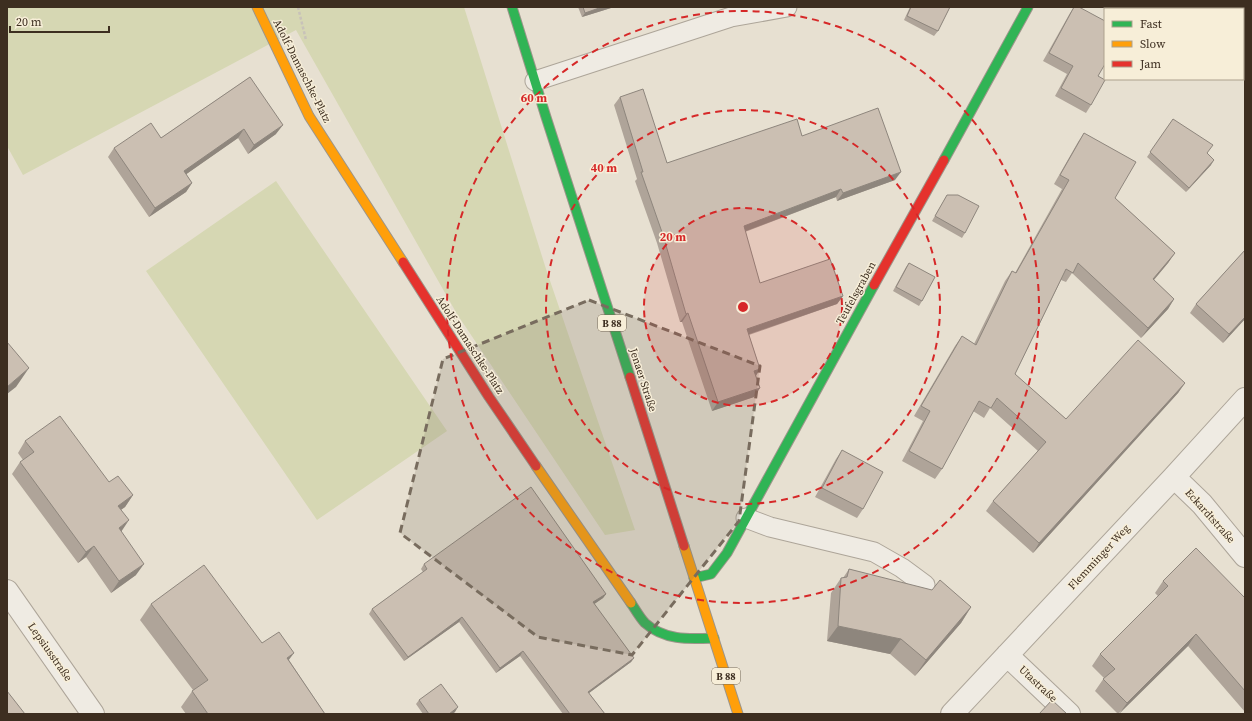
<svg xmlns="http://www.w3.org/2000/svg" width="1252" height="721" viewBox="0 0 1252 721" font-family="'Source Serif 4',serif">
  <style>
    .green { fill: #d6d7b3 }
    .lines { fill: none; stroke-linecap: round; stroke-linejoin: round }
    .lane-casing { stroke: #ada599; stroke-width: 21 }
    .street-casing { stroke: #ada599; stroke-width: 24 }
    .fast-casing { stroke: #9c958a; stroke-width: 11 }
    .slow-casing { stroke: #9c958a; stroke-width: 11 }
    .jam-casing { stroke: #9c958a; stroke-width: 11 }
    .path { stroke: #c8c2b9; stroke-width: 2.5; stroke-dasharray: 3 2; stroke-linecap: butt }
    .lane { stroke: #efebe3; stroke-width: 19 }
    .street { stroke: #efebe3; stroke-width: 22 }
    .fast { stroke: #30b455; stroke-width: 9 }
    .slow { stroke: #ff9f0a; stroke-width: 9 }
    .jam { stroke: #e5322d; stroke-width: 9 }
    .wall { fill: #afa499 }
    .shaded-wall { fill: #8e867d }
    .building { fill: #cbbfb2; stroke: #8e867d }
    .marked { fill: #786c5e; fill-opacity: 0.2; stroke: #786c5e; stroke-width: 3; stroke-dasharray: 8 5; stroke-linejoin: round }
    .ring { fill: none; stroke: #d62828; stroke-width: 2; stroke-dasharray: 7 5 }
    .labels { text-anchor: middle; dominant-baseline: central; stroke-width: 3; stroke-linejoin: round; paint-order: stroke }
    .shield { fill: #f7eed8; stroke: #756857; stroke-width: 1 }
    .shield-label { font-size: 10px; font-weight: bold; fill: #3d2e20 }
    .street-label { font-size: 11px; fill: #3d2e20; stroke: #f7eed8 }
    .centre { fill: #d62828; stroke: #f7eed8; stroke-width: 2 }
    .ring-label { font-size: 12px; text-anchor: middle; font-weight: bold; fill: #d62828; stroke: #f7eed8; stroke-width: 3; stroke-linejoin: round; paint-order: stroke }
  </style>
  <rect width="100%" height="100%" fill="#e7e0d1"/>
  <path class="green" d="M7,7H464L546,269L635,530L605,535L457,314L296,30L23,175L7,146Z
    M276,181L447,431L317,520L146,271Z"/>
  <g class="lines">
    <g class="lane-casing">
      <path id="lane" d="M535,81L731,17L787,7
        M746,518L770,527L874,552L902,568L925,585"/>
    </g>
    <g class="street-casing">
      <path id="street" d="M1174,477L1202,504L1245,556
        M7,591L93,714
        M1007,655L1069,714
        M952,714L1174,477L1245,399"/>
    </g>
    <g class="fast-casing">
      <path id="fast" d="M512,7L546,117L630,377
        M944,160L1028,7
        M694,578L711,574L727,553L874,285
        M631,603C635,609 640,618 645,623C665,641 690,639 714,638"/>
    </g>
    <g class="slow-casing">
      <path id="slow" d="M257,7L309,116L403,262
        M536,466L631,603
        M684,546L738,714"/>
    </g>
    <g class="jam-casing">
      <path id="jam" d="M403,262L489,397L536,466
        M874,285L944,160
        M630,377L684,546"/>
    </g>
    <path class="path" d="M298,7L306,40"/>
    <use href="#lane" class="lane"/>
    <use href="#street" class="street"/>
    <use href="#fast" class="fast"/>
    <use href="#slow" class="slow"/>
    <use href="#jam" class="jam"/>
  </g>
  <path class="wall" d="M578,7H611V8L582,17Z
    M910,7H950L938,31L934,36L904,20Z
    M1074,7L1098,76L1091,105L1086,113L1055,96L1067,74L1043,61L1070,13Z
    M1128,7H1189L1188,9H1127Z
    M250,77L276,134L248,154L238,138L186,174L192,183L186,192L149,217L108,157L114,148L161,138Z
    M620,97L667,163L802,136L895,180L837,201L836,197L745,232L760,283L843,296L837,304L749,335L760,369L756,376L760,388L754,397L712,411L682,322H680L657,243L635,181L637,179L614,105Z
    M1173,119L1207,153L1211,165L1186,192L1147,157Z
    M1084,133L1115,198L1175,253L1168,263L1154,280L1174,299L1168,309L1141,338L1072,273L1066,282L1061,280L1015,374L1066,419L1185,383L1178,393L1033,553L986,511L993,501L1038,451L990,408L984,418L973,411L942,469L935,479L902,461L923,421L914,416L955,346L962,336L974,344L1005,281L1012,271L1015,273L1062,189L1054,184L1078,142Z
    M947,195L965,233L962,238L932,221Z
    M1245,250V319L1223,343L1190,313L1196,304Z
    M909,263L922,301L919,306L893,291L906,267Z
    M25,441L109,482L133,495L125,507L121,510V531L136,575L111,593L86,557L78,563L12,474L20,462L23,460L18,453Z
    M842,450L863,509L857,518L815,497L836,459Z
    M424,564L606,594L603,598L594,604L634,658L631,662L589,693L605,714H563L520,656L496,673L459,622L404,661L369,614L372,609L423,572L421,569Z
    M849,569L971,607L961,623L915,676L890,654L827,641L831,593L841,578H843Z
    M1163,581L1245,598V712L1188,646L1118,714L1095,691L1104,678L1092,666L1100,654L1158,596L1155,593Z
    M151,604L262,643L289,660L325,714H186L181,707L193,690L140,620Z
    M419,700L455,712L452,714H423L416,704Z"/>
  <path class="shaded-wall" d="M602,7H611V8L582,17L585,13Z
    M283,125L276,134L248,154L254,145Z
    M244,129L238,138L178,180L184,171Z
    M1214,160L1211,165L1186,192L1189,188Z
    M901,172L895,180L837,201L843,193Z
    M192,183L186,192L149,217L155,208Z
    M841,189L836,197L738,234L744,226Z
    M1175,253L1168,263L1146,289L1153,279Z
    M843,296L837,304L741,337L747,329Z
    M1174,299L1168,309L1141,338L1148,328Z
    M688,313L682,322H680L686,314Z
    M1245,317V319L1223,343L1229,334Z
    M29,368L16,387L7,394V387Z
    M760,369L755,377L754,371Z
    M1185,383L1178,393L1033,553L1039,543Z
    M760,388L754,397L712,411L718,402Z
    M133,495L125,507L110,517L118,506Z
    M129,520L121,532L119,528Z
    M94,546L86,557L78,563L86,552Z
    M144,564L136,575L111,593L119,581Z
    M606,594L603,598L590,607L593,602Z
    M971,607L961,623L915,676L926,660Z
    M462,617L459,622L404,661L408,657Z
    M838,626L901,639L890,654L827,641Z
    M1196,634L1188,646L1119,714L1127,703Z
    M523,651L520,656L496,673L500,668Z
    M294,653L282,669L287,658Z
    M634,658L631,662L585,696L588,692Z
    M458,707L455,712L452,714H449Z"/>
  <path class="building" d="M583,7H602L585,13Z
    M911,7H950L938,31L907,16Z
    M1074,7H1079L1105,21V64L1098,76L1105,80L1091,105L1061,88L1073,66L1049,53Z
    M1142,7H1189L1188,9H1145Z
    M250,77L283,125L254,145L244,129L184,171L192,183L155,208L114,148L151,123L161,138Z
    M643,89L667,163L797,119L802,136L878,108L901,172L843,193L841,189L744,226L760,283L830,259L843,296L747,329L760,369L754,371L760,388L718,402L688,313L686,314L663,235L641,172H643L620,97Z
    M1173,119L1213,145L1207,153L1214,160L1189,188L1150,152Z
    M1084,133L1136,162L1115,198L1175,253L1153,279L1174,299L1148,328L1078,263L1073,273L1066,269L1015,374L1066,419L1138,340L1185,383L1039,543L993,501L1046,442L997,398L991,408L979,401L942,469L909,451L930,411L921,406L962,336L976,345L1012,271L1016,273L1069,180L1060,175Z
    M947,195H958L979,206L965,233L935,216Z
    M1245,250V317L1229,334L1196,304Z
    M909,263L935,277L922,301L896,287Z
    M7,342L29,368L7,387Z
    M60,416L109,482L118,476L133,495L118,506L129,520L119,528L144,564L119,581L94,546L86,552L20,462L34,452L25,441Z
    M842,450L883,472L863,509L822,488Z
    M531,487L606,594L593,602L634,658L588,692L605,714H570L523,651L500,668L462,617L408,657L372,609L427,569L424,564Z
    M1196,548L1245,598V691L1196,634L1127,703L1103,679L1115,669L1100,654L1168,586L1163,581Z
    M204,565L262,643L279,632L294,653L287,658L325,714H208L192,691L208,680L151,604Z
    M849,569L932,590L940,580L971,607L926,660L901,639L838,626L841,578L847,577Z
    M441,684L458,707L449,714H429L419,700Z
    M7,691L25,714H7Z
    M1052,700L1067,714H1039Z"/>
  <path class="marked" d="M589,300L760,366L739,521L632,655L538,637L400,533L443,359Z"/>
  <circle cx="743" cy="307" r="99" fill="#d62828" fill-opacity=".12"/>
  <g class="ring">
    <circle cx="743" cy="307" r="99"/>
    <circle cx="743" cy="307" r="197"/>
    <circle cx="743" cy="307" r="296"/>
  </g>
  <g class="labels">
    <g class="shield">
      <rect x="598" y="315" width="28" height="16" rx="3"/>
      <rect x="712" y="668" width="28" height="16" rx="3"/>
    </g>
    <g class="shield-label">
      <text x="612" y="323">B 88</text>
      <text x="726" y="676">B 88</text>
    </g>
    <g class="street-label">
      <text transform="translate(302 71) rotate(63)">Adolf-Damaschke-Platz</text>
      <text transform="translate(856 293) rotate(-61)">Teufelsgraben</text>
      <text transform="translate(470 345) rotate(57)">Adolf-Damaschke-Platz</text>
      <text transform="translate(643 380) rotate(72)">Jenaer Straße</text>
      <text transform="translate(1210 516) rotate(48)">Eckardtstraße</text>
      <text transform="translate(1099 557) rotate(-47)">Flemminger Weg</text>
      <text transform="translate(50 652) rotate(55)">Lepsiusstraße</text>
      <text transform="translate(1038 684) rotate(43)">Utastraße</text>
    </g>
  </g>
  <circle cx="743" cy="307" r="6" class="centre"/>
  <g class="ring-label">
    <text x="534" y="102">60 m</text>
    <text x="604" y="172">40 m</text>
    <text x="673" y="241">20 m</text>
  </g>
  <rect width="1252" height="721" fill="none" stroke="#3d2e20" stroke-width="16"/>
  <rect x="1104" y="8" width="140" height="72" fill="#f7eed8" stroke="#ada18e"/>
  <rect x="1112" y="21" width="20" height="6" fill="#30b455" stroke="#ada18e"/>
  <text x="1140" y="28" font-size="12" fill="#3d2e20">Fast</text>
  <rect x="1112" y="41" width="20" height="6" fill="#ff9f0a" stroke="#ada18e"/>
  <text x="1140" y="48" font-size="12" fill="#3d2e20">Slow</text>
  <rect x="1112" y="61" width="20" height="6" fill="#e5322d" stroke="#ada18e"/>
  <text x="1140" y="68" font-size="12" fill="#3d2e20">Jam</text>
  <path d="M10 26v6h99v-6" fill="none" stroke="#3d2e20" stroke-width="2"/>
  <text x="16" y="26" font-size="12" fill="#3d2e20" stroke="#f7eed8" stroke-width="3" paint-order="stroke">20 m</text>
</svg>
